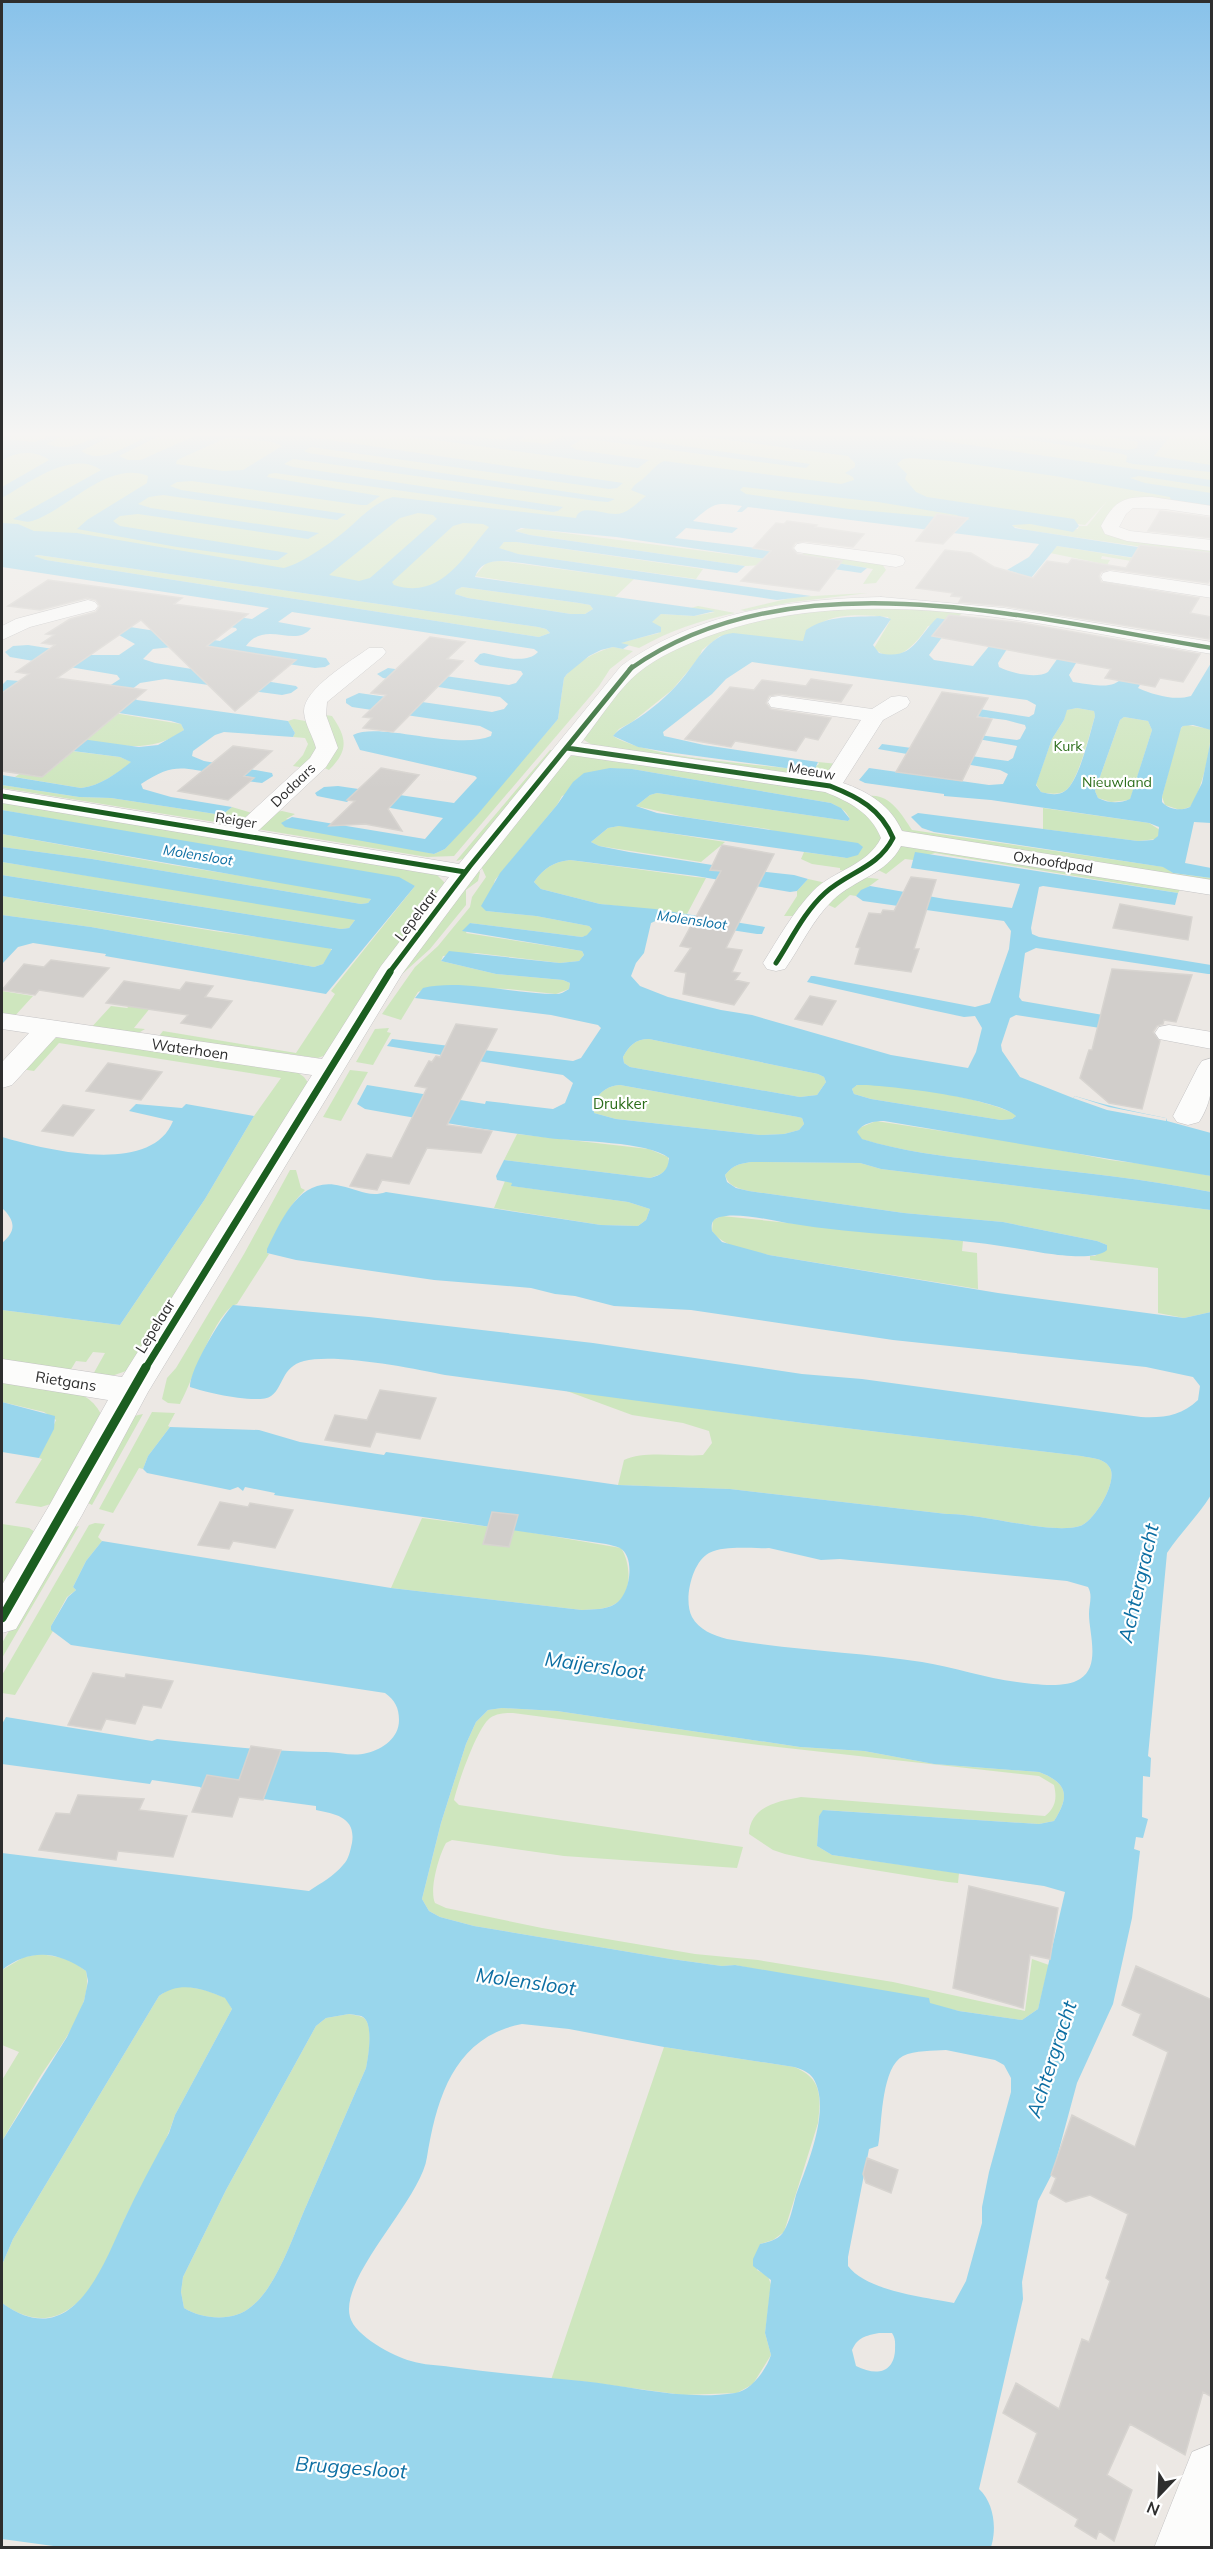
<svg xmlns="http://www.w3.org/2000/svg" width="1213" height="2549" viewBox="0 0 1213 2549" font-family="Mulish,sans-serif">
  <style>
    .green { fill: #cee6be }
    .water { fill: #99d6ec; fill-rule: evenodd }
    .pier { fill: #ece8e4 }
    .building { fill: #d1cecb; stroke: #d7d4d0; stroke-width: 1.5 }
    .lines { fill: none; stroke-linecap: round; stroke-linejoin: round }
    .minor-casing { stroke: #c5c4c5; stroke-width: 1 }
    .minor { fill: #fcfcfb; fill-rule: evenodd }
    .cycleway-far3-casing { stroke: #fff; stroke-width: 7 }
    .cycleway-far2-casing { stroke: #fff; stroke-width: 8 }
    .cycleway-far1-casing { stroke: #fff; stroke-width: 10 }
    .cycleway-casing { stroke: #fff; stroke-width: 13 }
    .cycleway-far3 { stroke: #1b5e20; stroke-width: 4.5 }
    .cycleway-far2 { stroke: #1b5e20; stroke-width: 5 }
    .cycleway-far1 { stroke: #1b5e20; stroke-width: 7 }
    .cycleway { stroke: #1b5e20; stroke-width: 9 }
    .labels { text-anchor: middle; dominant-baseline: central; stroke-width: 4.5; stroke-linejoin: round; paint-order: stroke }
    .far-park-label { font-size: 14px; fill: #2c6e1b; stroke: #fff }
    .far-street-label { font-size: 14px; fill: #2e2e2e; stroke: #fff }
    .far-water-label { font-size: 14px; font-style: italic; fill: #0d6fa3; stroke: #fff }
    .street-label { font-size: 15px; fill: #2e2e2e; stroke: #fff }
    .park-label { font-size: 15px; fill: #2c6e1b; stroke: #fff }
    .near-water-label { font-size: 20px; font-style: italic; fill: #0d6fa3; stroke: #fff }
  </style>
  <rect width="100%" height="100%" fill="#ece8e4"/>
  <path class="green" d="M2,433H1211V500L1171,501L1132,496L1151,499L1135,501L1106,529L1211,548V557L1026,530L1011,526C1025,519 1059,530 1078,529L1079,526H1087L1108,500L1085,525L999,513L985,530L663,490L623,521L511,516L429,594L2,530Z
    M526,528L765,559L780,564L745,566L530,535L515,531Z
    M504,542H516L703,569L696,579L509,553L498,548Z
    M1057,546L1133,558L1131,561L1102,556L1101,559L1110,560L1107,565L1099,563L1050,553Z
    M806,551L882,564L886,570L876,583L863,584L873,569L800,557Z
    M38,555L538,627L546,629L550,633L539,637L46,560L34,557Z
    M500,561L634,579L614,598L475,576L487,562Z
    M462,587L579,603L590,605L593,609L585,614H571L468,598L455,594L456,590Z
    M868,593L793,602L745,611L740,610L795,597Z
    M698,606L735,613C701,620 669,631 639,648L619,643L659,633L651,622L661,614L694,616L715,612L691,608Z
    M852,606L964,611L954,621L928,626C917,643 895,669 874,648L890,621L888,617C870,615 841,613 825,621C817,625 810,635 803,641L720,636L702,650L699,658L672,690L632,722L619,729L613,736C648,758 748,763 793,769L811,770L819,764L818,762L838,764L827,776L819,779L594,746L584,740L583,737L620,690L651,659L732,624Z
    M613,647L633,651L610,669L599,686L454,856L427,857L257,829L269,813L282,811L295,814L286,819L434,854L445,849L558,719L564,678C575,662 595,652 613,647Z
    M1077,708L1094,711L1095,716C1090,732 1078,783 1065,791C1058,795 1049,794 1041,792L1036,784L1052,739L1064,720L1066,710Z
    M108,712L181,724L184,730C148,757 110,743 69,738Z
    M319,714L332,716C347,738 349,750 329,770L320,766Z
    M1124,717L1148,721L1152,730L1130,800L1111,802L1098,798L1095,791L1120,720Z
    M294,719L311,722L320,748L305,768L293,766L303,755L308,744L305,738L293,737L295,733L288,721Z
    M1187,725L1210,729C1213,743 1201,794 1190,807L1180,810L1165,805L1162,797L1179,731L1183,726Z
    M55,749L120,757L132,762C117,773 100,786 81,788L15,777Z
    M550,750H556L466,858L456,861Z
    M576,755L846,795L887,836L851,872L840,870V868L812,864L801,859L804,852L847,858L768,829L684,817L636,806L650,795L657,793L848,821L850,819C846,810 839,807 831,803L632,769L562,796L557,805L495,880L486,911L536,916L589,926L592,929L588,935L582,937L470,923L466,933L582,951L584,955L579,961L560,963L476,953L443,956L441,961L496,974L563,980L570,983L569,989L556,994L508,989L436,986L418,992L401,1020L382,1014L415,967L438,946L470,907L472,897L486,877L481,866L568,757Z
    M2,785L79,797L111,798L222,815L232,807L252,813L240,826L2,788Z
    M870,796C890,794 902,815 912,830L1164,867L1173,873L1211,878V883L907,833L898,828Z
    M2,800L424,869L436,874L444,882V887L326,1055L318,1058L159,1036L163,1031L296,1053L335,994L331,991L415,886L206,846L2,810Z
    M1043,808L1149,823L1160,830L1157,839L1138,841L1043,829Z
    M619,826H624L725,842L701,862L599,846L591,842L608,828Z
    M2,834L173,865L348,893L371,899L368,903L361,904L92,859L2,847Z
    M905,844L1181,888L1178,893L935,853L913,860L905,859L886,874L876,869L896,847Z
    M570,860L695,877L706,878L687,914L600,904L541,889L534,882C544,868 553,862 570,860Z
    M2,862L350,918L355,920L349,928L341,929L2,875Z
    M478,870L480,872L478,881L466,890V905L430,949L400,976L415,950Z
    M862,877L879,879L856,896L850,895L835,908L824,903Z
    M808,879L831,884L800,916H784L797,896V891Z
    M2,896L214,931L324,946L330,948L332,951L323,964L314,967L91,927L2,915Z
    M2,991L33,996L13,1018L2,1017Z
    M164,991L134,1028L145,1029L132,1037L89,1030L111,1006L127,1008L131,1005Z
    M389,1028L387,1032L391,1033L373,1065L356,1062L375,1029Z
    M61,1036L297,1072L304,1077L309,1084L126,1371L103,1379L91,1378L105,1353L93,1352L86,1362L76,1361L67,1376L2,1364V1310L120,1325L205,1199L254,1116L281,1078L59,1043L34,1071L21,1069L46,1042Z
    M649,1039L818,1074L824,1077L826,1082L817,1095L800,1097L630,1067L624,1063L623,1057C629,1046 635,1039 649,1039Z
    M350,1070L368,1072L341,1121L323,1117Z
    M620,1085L798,1117L802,1118L804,1124L799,1130L784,1134L760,1135L616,1119L594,1113C593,1097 604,1086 620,1085Z
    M857,1085C897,1083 979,1097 1015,1114L1016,1116L1012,1119L1001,1120L871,1099L854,1094L852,1089Z
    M876,1121L1028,1144L1110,1160L1167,1167L1211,1176V1192C1136,1177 1060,1171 984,1161C942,1156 901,1151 861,1139L857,1132L859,1128Z
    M517,1134L649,1149L668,1157C672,1170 661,1175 650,1178L504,1160Z
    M751,1162L860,1163L881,1169L1211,1210V1312L1184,1318L1158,1313V1268L1090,1260V1256H1095L1107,1245L1097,1241L1003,1222L904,1213L749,1191C738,1188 729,1187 725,1175C733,1165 739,1164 751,1162Z
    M290,1170H296L301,1188L305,1190C287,1207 277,1230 267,1253L269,1254L237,1304C216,1309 191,1385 180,1404L168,1403L162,1399L167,1378L176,1368L244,1254Z
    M505,1181L513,1183L512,1186L628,1202L650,1209L646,1220L638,1226L601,1225L494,1208Z
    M722,1216L963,1241L962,1251L977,1253L978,1289L769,1255C749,1250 724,1248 712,1231L713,1220Z
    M2,1379C33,1383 86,1382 101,1414L57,1502L41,1507L15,1503L42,1459L39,1458L56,1420L44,1412L2,1402Z
    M564,1390L803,1423L1081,1456C1090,1458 1105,1458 1110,1468C1118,1482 1094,1522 1080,1526C1050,1535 982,1513 947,1514L730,1489L618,1485L624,1460C645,1450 679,1457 703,1455L712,1443L709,1431L683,1423L632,1415Z
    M152,1412L175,1413L168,1426L170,1427L148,1456L143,1469L139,1468L113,1513L99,1509Z
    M143,1414L92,1505L84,1501L134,1416Z
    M422,1518L522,1531L621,1548C631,1563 633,1594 615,1604C605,1610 593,1609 582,1610L391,1588Z
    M95,1523L105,1524L98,1537L102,1541L86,1561L73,1587L76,1590L67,1597L51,1626L53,1631L15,1695L2,1693V1675L89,1525Z
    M2,1524L29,1528L38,1534L2,1595Z
    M79,1526L2,1658V1643L69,1528Z
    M502,1708L557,1711L800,1747L864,1751L934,1764L1039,1772C1068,1783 1070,1796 1054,1821L1039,1824L824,1810L819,1816L817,1846L832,1855L959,1873L958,1883L948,1882L812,1860L785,1854L773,1850L749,1834C750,1806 779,1801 801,1797L1045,1816C1056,1807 1057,1798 1054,1785L1039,1776L759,1745L513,1713C505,1713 497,1713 490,1718C477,1728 458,1783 454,1800L459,1805L743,1847L737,1868L564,1856L452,1840L446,1843C439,1855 429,1890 435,1903L446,1908L542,1928L695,1954L758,1960L893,1982L1025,2011L1032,1959L1049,1965L1038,2009L1022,2020L959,2011L735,1965L722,1966L671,1959L474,1926L440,1917L429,1911L422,1899L441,1823L466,1744L476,1722L488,1710Z
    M41,1954L69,1959L86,1971C94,2007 56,2051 38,2080C26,2100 14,2121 2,2141V2080L19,2052L2,2045V1970L24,1957Z
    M184,1986L205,1990L226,1998L232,2009L175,2115C164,2151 142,2184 125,2218C121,2227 118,2238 114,2248C91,2296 57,2343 2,2303V2265L13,2239L159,1996L169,1989Z
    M349,2014C354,2015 361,2016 364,2018C374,2026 368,2058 366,2068C345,2116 325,2163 304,2211C292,2239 276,2287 252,2306C234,2322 204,2320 184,2308L181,2292L183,2277L226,2190L316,2026L326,2018Z
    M664,2047L794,2067C822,2078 821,2096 818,2123L784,2232L773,2240L760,2244L757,2270L768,2276L771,2285L765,2333L771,2355L753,2384L737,2393L683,2395L580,2381L551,2380Z"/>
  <path class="water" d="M7,433H18L6,439L35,442L55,433H67L47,444C77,455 90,433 118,433L81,451C106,469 139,433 165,433L119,456L128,460H141L201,433L289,434L623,483L617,488L609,489L311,447L304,451L309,453L615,499L608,502L596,501L293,459L284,464L293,467L563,507L558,511L553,512L275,473L269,474L267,477L380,496L367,505H361L192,481L177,482L170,486L181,490L346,514L337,520L163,495L149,497L138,504L151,508L319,533L308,539L138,514L120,516L113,521L120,526L288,553L278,560H272L177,547L77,529L87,520L147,483L148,476C107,460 68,510 32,521C26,523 19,520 13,519L101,470C72,449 27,484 2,498V487L49,460C37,450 14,451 2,461V435ZM228,437L273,442L282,446L243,470L223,471L176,464L177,460Z
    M384,433H471V436L503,440L517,433H529L519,441L547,444L570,433H591L810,464L806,468L798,467L588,439L581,440L570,446L577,450L649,460L638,468Z
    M675,433H888L1211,480V487L1139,476L1130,478L1145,483L1211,493V507L1171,501L1170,497L1055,476L949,461L910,458L903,459L897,464L907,474L905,479L916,492L927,497L1074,519L1079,526L1073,532L1030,524L1012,525L1015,528L1144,548L1201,568L1057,546L1014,599L998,597L1017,573L1007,570L1029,557L1039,544L748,507L742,512H737L742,506C715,502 714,503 693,521L738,528L732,533L686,528L675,538L796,553L794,556L867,568L861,573L616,537L521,528L515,531L530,535L745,566L737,573L516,542H504L499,548L518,554L811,596L777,600L522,563C504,561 482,556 475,577L715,611L694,616L661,614L652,622L661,627V632L621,643L629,645L623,649L613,647L601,650L589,656L567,674L564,678L558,719L478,814L445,849L434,854L285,827L281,823L292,817L425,839L443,818L349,800L347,802L317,796L315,793L324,787L338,786L454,803L477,778L475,776L360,750L353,735C379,721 456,751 491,736L492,732L480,726L352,707L346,703V699L359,693L492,712L504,709L508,704L500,697L383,678L377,674L388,668L509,685L516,683L523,674L521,671L480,665L474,661L480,654L484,653C500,656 526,665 538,652L534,649L292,612L278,622L311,628C295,649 266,619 246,646L326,658L330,664L325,667L315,668L172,647L153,649L143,659L155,663L296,686L298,688L291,693L282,695L165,679L140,683L127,693L137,700L288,721L295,733L293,737L224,732L215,735L193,751L192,756L204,761L272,773L273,776L262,783L217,777L219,774C182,768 174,762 141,784L143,789L171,797L232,807L222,815L111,798L79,797L2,785V775L81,788C100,786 117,773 131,762L120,757L2,742V728L139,747L158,745L184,730L181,724L171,721L2,695V685L7,680L106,688L120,679L117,675L10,657L5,652L13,646L28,645L91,655H119L135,644L119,635L79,629L85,620L220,641L237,630L236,628L182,619L194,611L252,619L269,608L2,567V523L18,524L34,531L77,533L284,568C303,563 337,539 351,526C364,514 376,502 393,497L576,518C580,501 609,518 622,513C631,510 639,501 646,496L631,490C637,481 639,483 646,476C652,471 655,465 664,461L841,484L854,480L853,477L845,473L855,467V463L848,456ZM743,487L878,502L956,515L970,520L849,509L746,494L740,490ZM418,513L433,515L437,519L370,578L359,581L329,575L400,518ZM463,523L483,524L489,527C462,558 441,600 394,585L392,582L453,526ZM38,555L538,627L546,629L550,633L539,637L46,560L34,556ZM462,587L579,603L590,605L593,609L585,614H571L468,598L455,594L456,590Z
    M985,433H1012L1128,450L1137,448L1138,442L1089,433L1144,436L1150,433H1173L1154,456L1211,465V472L1133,464L1126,462L1127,456L1123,454Z
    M880,616L891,619L873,645L879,653C913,661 917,637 937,618L954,621L929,655L934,660L973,666L1003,629L1009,646L998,663L999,667C1010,673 1037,679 1048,672L1072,638L1089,641L1069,675L1073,682C1121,690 1118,687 1141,648L1157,656L1138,688C1154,695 1174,701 1191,696L1211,663V730L1193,725L1183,726L1181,728L1162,797V802C1169,810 1181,811 1190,807L1202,783L1211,739V823L1194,822L1185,863L1211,868V878L1173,873L1163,867L934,832L922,828L911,817L918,813L1138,841L1153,840L1158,836L1159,827L1149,823L991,800L944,796V794L865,783L859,780L869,768L989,785L1003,784L1008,774L1000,770L878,749L882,744L1008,761L1013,758L1017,746L978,739L979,735L1017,740L1020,739L1026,728L1025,725L1006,720L959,714L973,708L1029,717L1034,714L1036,705L1027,700L752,662L726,679L712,694L663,732L664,736L704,745L818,762L815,769H793L667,752L638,747L613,736C619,729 624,727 632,722C650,711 669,695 682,679C697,662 708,635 733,633L803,641L806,630C827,615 855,617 880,616ZM1077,708L1094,711L1095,716C1090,733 1079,782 1065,791C1058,796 1049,794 1041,792L1036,785L1052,739L1064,720L1067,710ZM1124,717L1148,721L1152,730L1130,799C1119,804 1108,803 1098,798L1095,791L1120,720Z
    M610,768L632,769L831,803L841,808L850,819L848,821L657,793L650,795L636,806L657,813L858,843L863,847L858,855L847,858L619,826L608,828L591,842L599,846L629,852L738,869L794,875L808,879L797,891L790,892L696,876L570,860C553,862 544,868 534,882L541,889L600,904L655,909L765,927L762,934H757L660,919L651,923L644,953L636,963L631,976L640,986L668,997L721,1010L752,1015L891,1055L968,1068L976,1052L982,1028L975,1016L964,1017L922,1008L807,982L811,976H814L975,1007L990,1003L1009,949L1011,931L1004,921L863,901L856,896L861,890L870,886L945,899L1012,908L1020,884L911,868L915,852L1178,893L1175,905L1043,886L1039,887L1031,928L1032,934L1039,937L1211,965V974H1208L1036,948L1025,953L1019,997L1022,1001L1132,1020L1126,1032L1016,1015L1010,1018L1001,1045L1002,1051L1020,1077L1073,1098L1075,1096C1105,1105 1135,1112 1166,1118L1167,1121L1211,1133V1176L884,1121C875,1121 862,1123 857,1132L862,1139C901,1151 942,1156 984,1161C1060,1171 1136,1177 1211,1192V1210L881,1169L860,1163L751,1162C739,1164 733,1165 725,1175L727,1182L736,1188L749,1191L904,1213L1003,1222L1097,1241L1107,1245V1250C1091,1264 1034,1251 1014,1248C939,1235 862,1236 787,1223C770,1220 736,1212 720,1217C712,1219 711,1224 712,1231L722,1242L769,1255L998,1293L1184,1318L1211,1312V1495C1198,1516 1181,1532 1167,1553L1148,1756L1151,1758L1150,1777L1143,1776L1142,1817L1148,1819L1143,1838L1136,1837L1134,1849L1140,1851L1132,1918L1113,2004L1077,2083L1053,2172L1038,2201L1022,2282L1023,2299L979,2489C994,2503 997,2528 991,2547L68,2548L2,2539V2303C71,2353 101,2271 124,2220C138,2190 154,2161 169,2133L175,2115L232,2009L225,1998C203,1989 181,1980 159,1996L13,2239L2,2265V2141L67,2037L84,2001L88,1981L86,1971C58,1951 30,1948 2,1970V1853L309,1891C321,1883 334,1876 343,1865C349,1859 350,1851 352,1843C356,1818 337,1814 316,1810V1806L204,1791L200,1787L152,1780L150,1784L2,1764V1724L6,1717L152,1741L157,1739C213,1745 269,1752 326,1752C340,1752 352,1757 367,1753C383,1749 399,1738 399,1720C399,1708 395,1700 385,1693L71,1645L51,1630V1626L68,1597L76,1590L73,1587L86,1561L102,1541L391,1588L582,1610C593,1609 606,1610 615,1604C630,1596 636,1557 620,1548C616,1546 610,1545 606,1544L274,1495L275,1493L245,1487L243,1491L238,1487L230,1490L147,1473L143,1469L148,1456L170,1427L259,1430L300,1442L384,1455L386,1452L618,1485L730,1489L947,1514C982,1513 1050,1535 1080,1526C1094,1522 1118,1482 1110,1468C1105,1458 1090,1458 1081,1456L803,1423L445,1375C413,1368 334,1353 304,1361C281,1367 284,1387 271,1396C259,1405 204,1392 190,1387C189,1371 221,1317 233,1305L369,1317L593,1343L802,1374L862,1379L1141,1417C1164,1418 1181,1416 1198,1400L1200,1386L1193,1377L1146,1367L893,1340L691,1310L614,1306L575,1296L555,1294L531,1288L434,1280L296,1260L267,1253V1249C282,1219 300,1175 341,1186C357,1189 369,1198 386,1192L601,1225L638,1226L646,1220L650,1209L628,1202L511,1186L512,1183L497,1180L496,1176L504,1160L650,1178C662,1175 668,1171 669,1158C648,1141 577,1142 548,1138C486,1130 426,1120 365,1109L357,1104L367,1085L485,1104L486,1101L553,1109L565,1103L573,1083L563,1075L387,1046L392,1039L573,1061L581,1058L601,1028L598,1025L551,1015L415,998L423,988C461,979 516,994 556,994C561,994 564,992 569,989L570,983L563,980L496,974L441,961L449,951L560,963L579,961L584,955L582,951L462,931L470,923L582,937L587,935L592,929L589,926L536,916L486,911L481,906L500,873L557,805L573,782L584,773ZM649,1039L818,1074L824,1077L826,1082L817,1095L800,1097L630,1067L624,1063L623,1057C629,1046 635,1039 649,1039ZM620,1085L798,1117L802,1118L804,1124L799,1130L784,1134L760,1135L616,1119L594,1113C593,1097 604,1086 620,1085ZM857,1085C883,1084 1001,1099 1016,1116L1012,1119L1001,1120L871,1099L854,1094L852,1089ZM769,1548L821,1560L840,1559L1067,1581L1088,1587C1093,1596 1089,1604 1089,1614C1089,1633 1101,1666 1080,1679C1064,1689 1034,1684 1017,1682C985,1678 954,1667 922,1662C857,1652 791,1650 727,1639C713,1635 699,1630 692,1617C683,1600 692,1562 709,1553C726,1545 751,1549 769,1548ZM502,1708L557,1711L800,1747L864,1751L934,1764L1039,1772C1068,1783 1070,1796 1054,1821L1039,1824L823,1810L819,1816L817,1846L832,1855L1044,1886L1065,1892L1038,2009L1022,2020L959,2011L930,2003L929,1998L735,1965L722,1966L671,1959L474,1926L440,1917L429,1911L422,1899L441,1823L466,1744L476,1722L488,1710ZM349,2014C353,2015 360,2015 363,2017C374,2024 368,2058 366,2068C345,2116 325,2163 304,2211C292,2239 276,2287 252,2306C234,2322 204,2320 184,2308L181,2292L183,2277L226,2190L316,2026L326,2018ZM522,2024L569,2029L664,2047L794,2067C801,2069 809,2072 813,2078C832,2108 807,2165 796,2195C793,2207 790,2221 784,2231C780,2239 769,2242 760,2244L753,2259V2266L771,2280L765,2333L771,2355C766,2370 751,2391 735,2393C684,2401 632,2386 582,2381C538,2377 495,2373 451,2367C438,2365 423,2365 411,2361C393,2356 355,2336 350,2317C339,2277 421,2200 427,2157C437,2096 455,2037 522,2024ZM946,2050L995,2060L1004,2065L1011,2078V2092L989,2172L982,2207V2223L966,2281L954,2303C924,2297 867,2291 848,2266V2257L869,2149L878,2146L879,2140C882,2119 882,2067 903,2056C915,2050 933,2051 946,2050ZM879,2333H892C896,2339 895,2344 895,2351C893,2375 874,2375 856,2366L852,2350C858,2337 865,2336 879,2333Z
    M2,810L399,877L415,886L326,994L105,956L106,954L33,943L18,947L2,964V915L91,927L314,967L323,964L332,949L2,896V875L341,929L349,928L355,920L2,862V847L92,859L361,904L368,903L371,899L2,834Z
    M136,1104L182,1108L186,1104L254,1116L205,1199L120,1325L2,1310V1243C17,1231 15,1220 2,1208V1137C44,1149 151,1177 173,1121L129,1111Z
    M2,1402L55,1416L54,1429L39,1458L2,1452Z"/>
  <path class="pier" d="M1075,1096L1109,1107L1166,1118V1121L1107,1110L1073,1098Z"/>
  <path class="building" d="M1160,511L1212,518V538L1148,531Z
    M937,514L968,518L943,544L916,541Z
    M787,521L817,525L815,527L864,534L853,547L803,541L795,543L792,548L797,554L842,561L819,591L741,581L771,551L753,548L776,523L784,524Z
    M1140,545L1212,553V577L1208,583L1110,569L1101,572L1099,576L1101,582L1199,598L1190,613L1212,617L1209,639L1004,606L959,602L962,597L951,596L953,593L916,588L945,550L971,553L994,567L1033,578L1047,561L1068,564L1072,559L1126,568Z
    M48,580L182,598L174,604L248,614L207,646L296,660L235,711L141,620L57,678L146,690L42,777L2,771V693L29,674L16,672L55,645L42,643L54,635L46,634L70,619L96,612L100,606L96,600L87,598L40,610L8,606Z
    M949,615L1022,623L1200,654L1183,682L1160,678L1155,687L1105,678L1111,669L932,636Z
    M430,637L465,642L447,659L463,661L393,732L363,728L372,718L363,717L386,695L371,693Z
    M811,679L852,685L841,702L779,694L769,696L766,703L771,709L831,718L818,740L805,737L796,751L735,741L731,747L685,739L730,687L754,690L762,680L806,686Z
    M942,692L988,698L977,717L992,719L962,781L896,772Z
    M233,746L272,751L244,776L254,778L228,800L178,791Z
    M381,768L419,775L388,809L402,831L365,824L329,826L355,801L347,800Z
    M722,845L774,854L726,948L742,950L732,972L740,973L735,980L749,983L734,1005L683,994L686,973L675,971L691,948L680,946L721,871L710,870Z
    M911,877L936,880L914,949H919L911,972L855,964L860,948L856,947L869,913L881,914L883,910L894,911Z
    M1120,904L1192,917L1188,940L1113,928Z
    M51,960L109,968L83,997L39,990L35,995L2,990L24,964L44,967Z
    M1112,969L1192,975L1176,1022L1164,1020L1163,1024L1157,1026L1153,1032L1160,1041L1142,1109L1109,1103L1080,1078L1089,1050H1092Z
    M124,981L180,990L186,982L213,986L205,997L232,1001L211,1028L181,1023L188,1015L106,1003Z
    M810,996L836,1001L822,1025L795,1019Z
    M456,1024L497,1029L447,1125L492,1131L481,1153L427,1148L409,1184L382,1180L377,1190L350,1186L367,1154L392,1158L427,1088L415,1086L429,1061L432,1062L436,1056L440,1057Z
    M108,1063L162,1072L141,1100L86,1091Z
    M63,1105L94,1110L73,1136L42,1131Z
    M380,1390L436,1398L420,1439L376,1432L370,1447L325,1440L335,1415L367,1420Z
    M220,1502L248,1507L250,1503L293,1510L275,1548L233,1541L229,1549L198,1545Z
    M492,1512L518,1515L509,1547L483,1544Z
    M93,1673L125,1678L126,1674L173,1681L161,1708L143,1705L135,1724L106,1719L101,1730L68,1725Z
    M251,1746L281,1750L263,1800L239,1797L232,1817L192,1812L207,1775L239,1780Z
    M78,1795L144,1799L139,1810L187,1816L173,1857L118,1851L116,1860L39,1850L56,1813L70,1814Z
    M969,1886L1058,1908L1050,1959L1030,1955L1023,2008L953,1988Z
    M1136,1966L1212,2000V2397L1203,2392L1185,2455L1130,2424L1107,2475L1132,2490L1114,2541L1099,2531L1096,2539L1075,2526L1078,2519L1018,2482L1037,2433L1003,2413L1016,2383L1059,2409L1082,2339L1089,2342L1110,2281L1106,2278L1128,2214L1090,2195L1066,2202L1050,2193L1056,2178L1051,2175L1072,2115L1135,2147L1168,2052L1133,2035L1141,2014L1122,2005Z
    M867,2158L898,2170L891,2193L866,2183L863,2174Z"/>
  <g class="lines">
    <g class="minor-casing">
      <path id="minor" d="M1152,497L1212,506V516L1165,509L1133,508L1126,514L1119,527L1130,531L1212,540V551L1127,541L1105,534L1101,526C1115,500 1123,497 1152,497Z
        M803,543L896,555L903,557L905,561L903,565L896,567L797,552L794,548L797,544Z
        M1110,571L1212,586V598L1103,581L1101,577L1103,573Z
        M881,597L1004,608L1212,642V654C1050,627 865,577 706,637C682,646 657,657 638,673C620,687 596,724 581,743L824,778L861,720L771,707L768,702L771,697L779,696L872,709L891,697L899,696L907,697L910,702L907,707L883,720L843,783C869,792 891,806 902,831L1212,880V895L901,846C887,874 855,879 833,900C813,919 801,946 785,969L776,971L767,969L763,963C778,939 793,912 813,891C834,870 867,866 881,838C871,813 850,802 825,792L571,755L479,871L402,974L148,1392L82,1515L16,1629L2,1633V1585L49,1506L108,1400L2,1383V1359L122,1377L312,1075L56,1037L12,1085L2,1088V1062L29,1033L2,1029V1013L322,1059L381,966L449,877L2,803V789L235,827L310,758L316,748C313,736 305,725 304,712C303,689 351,661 369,648H383L386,652L383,656L327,702L326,715L338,748L326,767L258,831L459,864L621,666C696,612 790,599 881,597Z
        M88,600L95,602L98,606L95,610L30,627L2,640V626L16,619Z
        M1169,1025L1212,1032V1049L1159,1039L1155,1033L1159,1027Z
        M1212,1058C1212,1084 1213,1100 1199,1122L1188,1125L1177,1122L1173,1116L1198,1067L1202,1061Z
        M1212,2444V2548H1154L1192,2452Z"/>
    </g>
    <use href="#minor" class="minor"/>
    <g class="cycleway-far3-casing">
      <path id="cycleway-far3" d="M630,669C792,554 1032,619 1212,648"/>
    </g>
    <g class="cycleway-far2-casing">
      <path id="cycleway-far2" d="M567,748L830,786C858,797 881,809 893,838C878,868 848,872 825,893C804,912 791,940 776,963
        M2,796L465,872
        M389,973L470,866L632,667"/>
    </g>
    <g class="cycleway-far1-casing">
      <path id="cycleway-far1" d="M145,1369L390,972"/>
    </g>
    <g class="cycleway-casing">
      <path id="cycleway" d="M2,1618L146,1367"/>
    </g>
    <use href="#cycleway-far3" class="cycleway-far3"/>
    <use href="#cycleway-far2" class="cycleway-far2"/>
    <use href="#cycleway-far1" class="cycleway-far1"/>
    <use href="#cycleway" class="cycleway"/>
  </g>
  <linearGradient id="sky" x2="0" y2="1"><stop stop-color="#88c2ea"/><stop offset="0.55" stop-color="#f6f5f3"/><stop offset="1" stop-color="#f6f5f3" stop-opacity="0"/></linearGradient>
  <rect width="1213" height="790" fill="url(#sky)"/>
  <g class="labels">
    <g class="far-park-label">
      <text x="1068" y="746">Kurk</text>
      <text x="1117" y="782">Nieuwland</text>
    </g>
    <g class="far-street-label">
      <text transform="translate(812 771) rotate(10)">Meeuw</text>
      <text transform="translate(293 785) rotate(-44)">Dodaars</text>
      <text transform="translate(236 820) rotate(9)">Reiger</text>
      <text transform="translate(1053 862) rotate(9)">Oxhoofdpad</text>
    </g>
    <g class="far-water-label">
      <text transform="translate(198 855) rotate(9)">Molensloot</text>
      <text transform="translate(692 920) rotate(8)">Molensloot</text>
    </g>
    <g class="street-label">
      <text transform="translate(416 915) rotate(-53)">Lepelaar</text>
      <text transform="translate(190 1049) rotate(8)">Waterhoen</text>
      <text transform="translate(155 1326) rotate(-58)">Lepelaar</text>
      <text transform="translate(66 1381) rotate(9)">Rietgans</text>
    </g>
    <g class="park-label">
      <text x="620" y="1103">Drukker</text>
    </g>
    <g class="near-water-label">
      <text transform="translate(1138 1583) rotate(-77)">Achtergracht</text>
      <text transform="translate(595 1665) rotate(8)">Maijersloot</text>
      <text transform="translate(526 1981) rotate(8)">Molensloot</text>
      <text transform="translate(1051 2059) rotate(-72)">Achtergracht</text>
      <text transform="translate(351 2467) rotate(4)">Bruggesloot</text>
    </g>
  </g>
  <rect width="1213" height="2549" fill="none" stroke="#2e2e2e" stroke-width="6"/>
  <g transform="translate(1159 2495) rotate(203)" stroke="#ffffff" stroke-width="4.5" paint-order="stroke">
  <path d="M0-4.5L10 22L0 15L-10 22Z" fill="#2e2e2e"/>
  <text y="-9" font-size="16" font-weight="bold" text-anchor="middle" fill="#2e2e2e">N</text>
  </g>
</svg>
